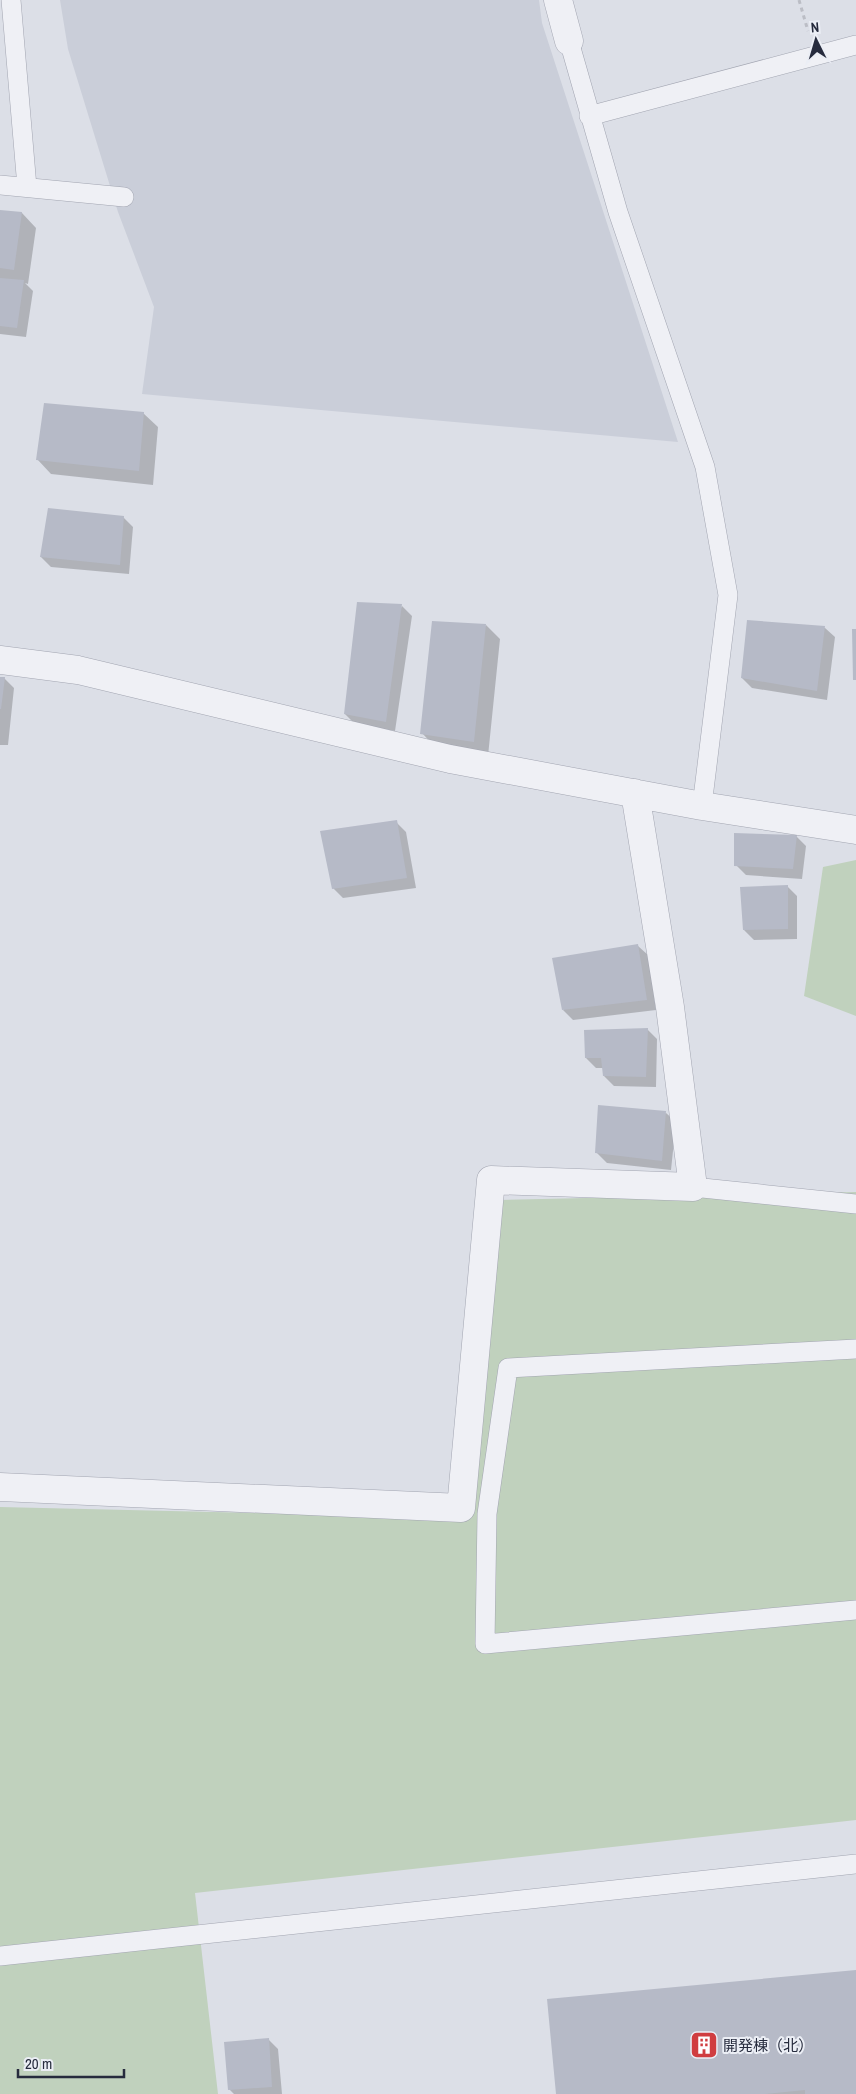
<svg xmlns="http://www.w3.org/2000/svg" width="856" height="2094" viewBox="0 0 856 2094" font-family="'Archivo Narrow','Noto Sans JP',sans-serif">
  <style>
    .built { fill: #caced9 }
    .green { fill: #c0d1bd }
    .shadow { fill: #0003 }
    .building { fill: #b6bac7 }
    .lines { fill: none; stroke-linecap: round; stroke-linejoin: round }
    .lane-casing { stroke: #a2a5b1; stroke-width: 20 }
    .street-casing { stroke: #a2a5b1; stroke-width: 29 }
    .path { stroke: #bbbdc5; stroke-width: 3; stroke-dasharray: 4 4; stroke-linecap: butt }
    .lane { stroke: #eff0f5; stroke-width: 19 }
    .street { stroke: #eff0f5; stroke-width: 28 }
    .labels { text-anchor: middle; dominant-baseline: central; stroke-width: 4; stroke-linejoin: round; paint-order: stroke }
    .poi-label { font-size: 15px; fill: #262b3d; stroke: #ebeef5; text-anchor: start }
  </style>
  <rect width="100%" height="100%" fill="#dcdfe7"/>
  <path class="built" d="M60,0H539L542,23L678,442L142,394L154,307L118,212L68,49Z"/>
  <path class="green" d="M856,860V1016L804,996L823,867Z
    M856,1192V1820L195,1893L218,2094H0V1507L462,1518L499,1200Z"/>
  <path class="shadow" d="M0,212L22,213L36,228L28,284L25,283L33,291L26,337L0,334Z
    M143,413L158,427L153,485L51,474L37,459Z
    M123,517L133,527L129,574L51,567L41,557Z
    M402,606L412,616L395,731L355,724L345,714Z
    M748,621L825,628L835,637L827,700L752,688L742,678Z
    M486,625L500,639L488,756L436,748L422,733Z
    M0,678H4L14,688L8,745H0Z
    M396,822L406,832L416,888L343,898L333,888Z
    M796,836L806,846L802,879L746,875L736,865Z
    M787,886L797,896V939L754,940L744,930Z
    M638,946L648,955L656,1010L573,1020L563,1010Z
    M647,1029L657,1039L656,1087L614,1086L604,1076L603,1068H596L586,1058Z
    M666,1113L676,1122L671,1170L607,1163L597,1153Z
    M856,1971V2094H557Z
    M268,2039L278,2049L282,2094H234L229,2089Z"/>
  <path class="building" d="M0,210L22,212L14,270L0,268Z
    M0,278L24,280L17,328L0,326Z
    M44,403L144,412L139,471L36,460Z
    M48,508L124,516L120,565L40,557Z
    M357,602L402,604L386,722L344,714Z
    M747,620L825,626L817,691L741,678Z
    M432,621L486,624L474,742L420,734Z
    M852,629H856V680H853Z
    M0,677H5L1,709H0Z
    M397,820L407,878L332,889L320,831Z
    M734,833L797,835L793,869L734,866Z
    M788,885V929L743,930L740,887Z
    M638,944L647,1000L562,1010L552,958Z
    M648,1028L646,1077L603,1076L601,1058H585L584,1030Z
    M598,1105L666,1111L662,1161L595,1153Z
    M856,1970V2094H805V2090L765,2094H556L547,1999Z
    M269,2038L272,2087L228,2090L224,2042Z"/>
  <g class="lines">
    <g class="lane-casing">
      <path id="lane" d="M11,0L27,187
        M569,41L618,212L705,467L728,595L702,806
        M589,116L856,45
        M0,185L124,197
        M693,1187L856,1204
        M856,1349L508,1368L487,1514L485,1644L856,1610
        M0,1956L856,1864"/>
    </g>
    <g class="street-casing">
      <path id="street" d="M558,0L569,41
        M0,660L78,670L450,759L702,806L856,830
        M0,1487L461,1508L491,1180L693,1187L670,1007L635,793"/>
    </g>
    <path class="path" d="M799,0L808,31"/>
    <use href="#lane" class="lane"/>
    <use href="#street" class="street"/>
  </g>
  <defs>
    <g id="building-square" transform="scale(1.4375)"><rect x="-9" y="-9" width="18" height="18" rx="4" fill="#d03d40" stroke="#ebeef5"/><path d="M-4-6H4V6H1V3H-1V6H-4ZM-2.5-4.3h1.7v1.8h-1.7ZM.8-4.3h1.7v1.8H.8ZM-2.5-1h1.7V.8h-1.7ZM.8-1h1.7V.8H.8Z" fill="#fff"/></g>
  </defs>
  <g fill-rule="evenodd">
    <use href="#building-square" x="704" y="2045"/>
  </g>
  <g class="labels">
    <g class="poi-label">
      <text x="723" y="2045">開発棟（北）</text>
    </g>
  </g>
  <g transform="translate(816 40) rotate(355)" stroke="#ebeef5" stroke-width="4" paint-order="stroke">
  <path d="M0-4L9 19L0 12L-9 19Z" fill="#262b3d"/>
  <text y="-8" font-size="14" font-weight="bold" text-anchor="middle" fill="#262b3d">N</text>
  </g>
  <path d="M18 2069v8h106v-8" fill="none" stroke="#262b3d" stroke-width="2.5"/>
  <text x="25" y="2069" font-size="15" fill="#262b3d" stroke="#ebeef5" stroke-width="4" paint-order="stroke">20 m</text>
</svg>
